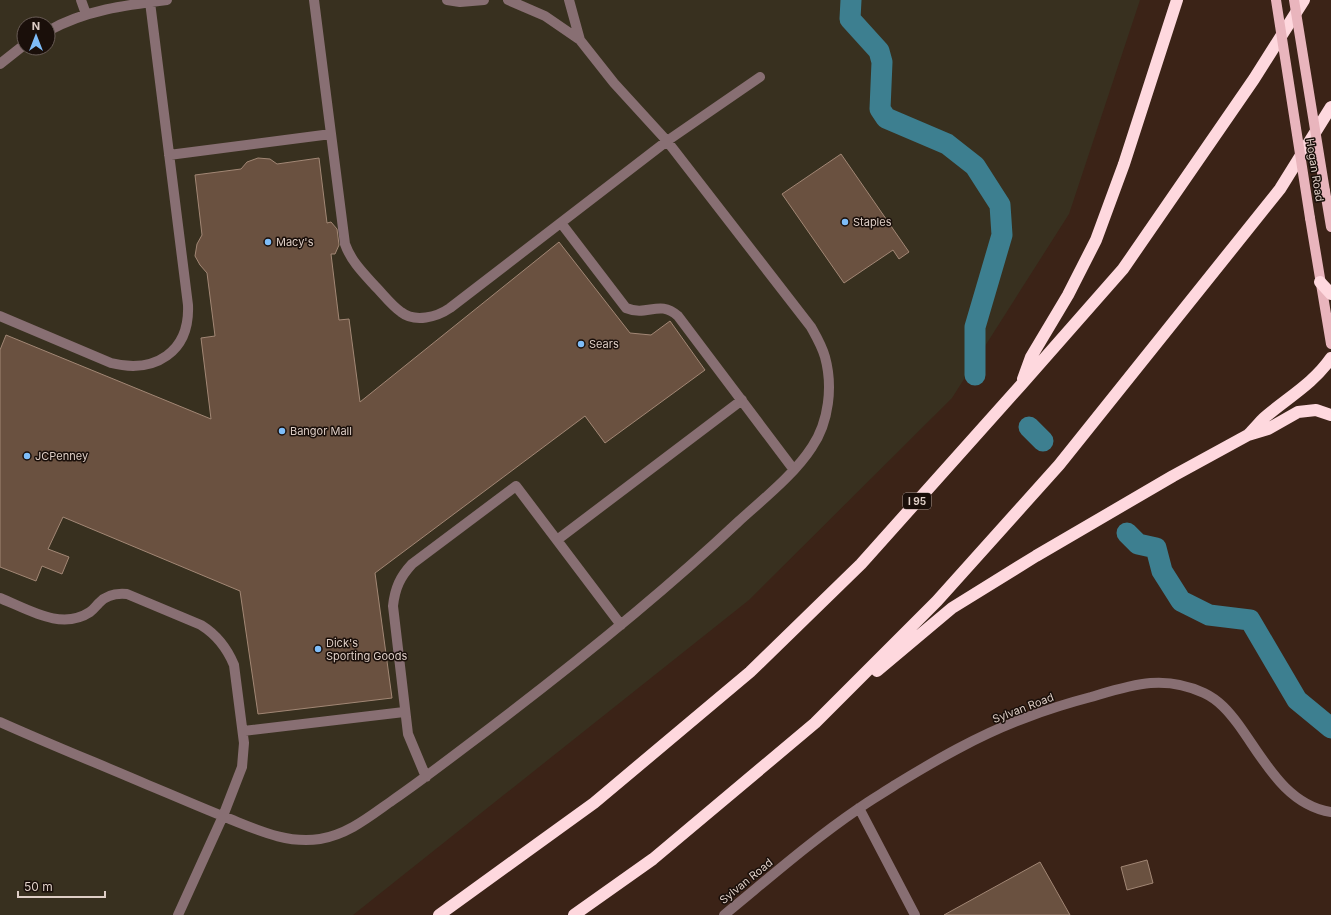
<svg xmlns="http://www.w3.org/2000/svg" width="1331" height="915" viewBox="0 0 1331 915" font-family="Inter,sans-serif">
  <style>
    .commercial { fill: #38301f; fill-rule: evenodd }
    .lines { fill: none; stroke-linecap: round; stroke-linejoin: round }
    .river { stroke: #3d7f90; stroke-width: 21 }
    .building { fill: #6a5140; stroke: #a28775 }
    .minor { stroke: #886f73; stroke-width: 10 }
    .major { stroke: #e9b5bd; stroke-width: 10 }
    .highway { stroke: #fed8de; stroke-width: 12 }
    .major-bridge { stroke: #e9b5bd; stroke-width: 10 }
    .poi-dot { fill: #7ebdf9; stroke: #1a0f0a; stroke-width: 1.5 }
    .labels { text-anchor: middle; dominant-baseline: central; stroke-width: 3; stroke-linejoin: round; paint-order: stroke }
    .shield { fill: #1a0f0a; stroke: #a3958e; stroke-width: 1 }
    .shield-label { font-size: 10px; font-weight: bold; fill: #decec6 }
    .street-label { font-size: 11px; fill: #decec6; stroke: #1a0f0a }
    .poi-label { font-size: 11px; fill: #decec6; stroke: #1a0f0a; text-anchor: start }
  </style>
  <rect width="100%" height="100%" fill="#3b2317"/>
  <path class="commercial" d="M0,0H1140L1069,214L952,398L749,600L353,915H0ZM24,24H48V48H24Z"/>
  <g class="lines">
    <path class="river" d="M851,0L850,19L879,51L882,62L880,109L886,118L947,144L975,166L1000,205L1002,235L975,327V375
      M1029,427L1043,441
      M1127,533L1138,544L1156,548L1162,571L1181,601L1209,615L1250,620L1297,700L1331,728"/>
  </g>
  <path class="building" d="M841,154L909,252L899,259L893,250L844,283L782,194Z
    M258,158L270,159L277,164L319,158L327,223L331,222L337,229L339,245L335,254H331L339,320L349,319L360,402L559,242L630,333L651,335L670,321L705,370L605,443L585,416L375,573L392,698L258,714L240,591L63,517L48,549L69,557L62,574L42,566L36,581L0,567V350L6,335L211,419L201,338L215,336L207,273L200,265L195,256L197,244L202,235L195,175L241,169L247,162Z
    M1147,860L1153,883L1127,890L1121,867Z
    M1040,862L1070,915H944Z"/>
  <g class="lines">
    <path class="minor" d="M81,0L86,14
      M314,0L345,244C351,261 363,273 375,286C383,294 391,305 401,312C415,323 437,317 450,308L667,141L760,77
      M447,0L460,2L484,0
      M508,0L545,16L580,40
      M48,31C85,10 126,5 167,0
      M0,64L24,45
      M169,155L331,134
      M561,223L626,308C648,317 659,299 678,316L794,470
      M0,316L111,363C155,374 190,352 188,305L150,2
      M557,540L742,400
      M0,598C28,609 61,631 90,612C94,609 96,606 99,603C106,595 116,593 127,594L201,625C217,635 227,648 234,665L244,743L242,767L223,816L178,915
      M0,722C49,744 99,764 148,785C175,796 202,808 230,819C260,831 288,844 320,839C349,834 370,816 393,800C419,782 444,763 469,744C562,674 653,602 738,522C762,500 794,475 812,447C829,422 833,386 825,357C822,346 816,336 811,327L667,141L614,83L580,40L569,0
      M243,731L404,712
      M426,777L408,734L393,606C395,588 400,577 412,564L516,486L621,625
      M859,808L915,915
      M724,915C768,879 811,841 858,809C870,800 883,793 895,785C936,760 979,735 1025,718C1046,710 1068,703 1091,697C1132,685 1163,674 1204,693C1219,700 1229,712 1238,724C1263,758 1285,805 1331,812"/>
    <path class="major" d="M1325,191L1331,227
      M1310,218L1331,344"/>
    <path class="highway" d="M1320,282L1331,294
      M1023,379L1031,357L1068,295L1096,240L1124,164L1177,0
      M1249,434C1254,429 1259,423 1264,418C1287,398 1313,384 1331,358
      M877,671L952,608L1036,556L1173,476L1248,435L1268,429L1298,412L1316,410L1331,415
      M439,915L594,803L750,672L861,564L1021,385L1123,269L1254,79L1304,0
      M574,915L653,859L815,723L937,601L1059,465L1280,189L1331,107"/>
    <path class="major-bridge" d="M1276,0L1310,218
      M1294,0L1325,191"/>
  </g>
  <g class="poi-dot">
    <circle cx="845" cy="222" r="4"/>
    <circle cx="268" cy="242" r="4"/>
    <circle cx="581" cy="344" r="4"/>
    <circle cx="282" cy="431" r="4"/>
    <circle cx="27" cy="456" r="4"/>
    <circle cx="318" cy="649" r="4"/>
  </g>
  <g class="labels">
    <rect class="shield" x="903" y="493" width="28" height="16" rx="3"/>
    <g class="shield-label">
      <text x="917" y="501">I 95</text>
    </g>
    <g class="street-label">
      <text transform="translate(1315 170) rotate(81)">Hogan Road</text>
      <text transform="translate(1023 708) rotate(-21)">Sylvan Road</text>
      <text transform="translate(746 881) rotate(-39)">Sylvan Road</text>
    </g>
    <g class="poi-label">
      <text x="853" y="222">Staples</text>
      <text x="276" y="242">Macy's</text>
      <text x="589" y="344">Sears</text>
      <text x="290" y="431">Bangor Mall</text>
      <text x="35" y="456">JCPenney</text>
      <text x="326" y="643">Dick's<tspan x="326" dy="13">Sporting Goods</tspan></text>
    </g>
  </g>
  <g transform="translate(36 36)"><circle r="19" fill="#1a0f0a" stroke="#685b55"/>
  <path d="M0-3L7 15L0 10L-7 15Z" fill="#7ebdf9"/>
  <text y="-6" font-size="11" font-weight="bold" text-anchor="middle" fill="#decec6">N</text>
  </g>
  <path d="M18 891v6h87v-6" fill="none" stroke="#decec6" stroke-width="2"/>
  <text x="24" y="891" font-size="12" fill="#decec6" stroke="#1a0f0a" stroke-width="3" paint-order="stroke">50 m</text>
</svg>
